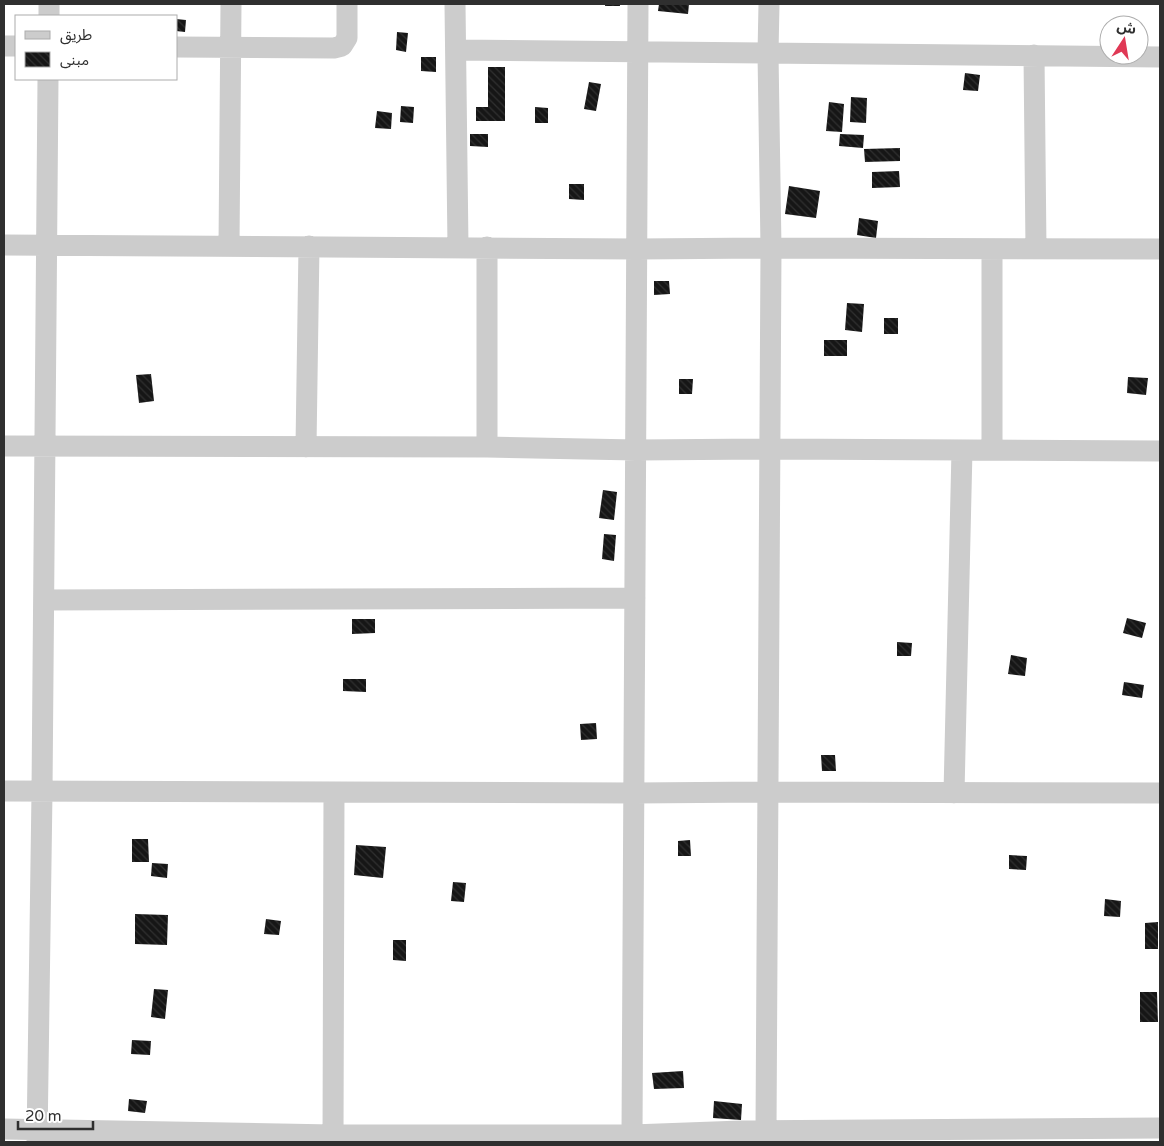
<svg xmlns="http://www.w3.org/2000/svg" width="1164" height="1146" viewBox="0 0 1164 1146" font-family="'Varela Round','Noto Sans Arabic',sans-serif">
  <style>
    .building { fill: url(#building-back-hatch) }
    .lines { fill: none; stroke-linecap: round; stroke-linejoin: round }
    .street { stroke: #ccc; stroke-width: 21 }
  </style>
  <defs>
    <pattern id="building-back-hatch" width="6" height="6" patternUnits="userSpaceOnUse" patternTransform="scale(1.25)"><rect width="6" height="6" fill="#161616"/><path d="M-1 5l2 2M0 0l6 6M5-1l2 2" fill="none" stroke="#303030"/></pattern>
  </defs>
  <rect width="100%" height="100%" fill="#fff"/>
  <path class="building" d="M605,4H620V6H605Z
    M659,4H689L688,14L658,11Z
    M176,19L186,20L185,32L176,31Z
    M397,32L408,33L406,52L396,50Z
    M421,57H436V72L421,71Z
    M488,67H505V121H476V107H488Z
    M965,73L980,75L978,91L963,90Z
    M589,82L601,84L596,111L584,109Z
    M851,97L867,98L866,123L850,122Z
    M829,102L844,104L842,132L826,131Z
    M401,106L414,107L413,123L400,122Z
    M535,107L548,108V123H535Z
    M377,111L392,113L391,129L375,128Z
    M470,134H488V147L470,146Z
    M840,134L864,135L863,148L839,146Z
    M900,148V161L865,162L864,149Z
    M899,171L900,187L872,188V172Z
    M569,184H584V200L569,199Z
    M789,186L820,191L816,218L785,214Z
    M859,218L878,221L876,238L857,235Z
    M654,281H669L670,294L654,295Z
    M847,303L864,304L862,332L845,330Z
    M884,318H898V334H884Z
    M824,340H847V356H824Z
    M151,374L154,401L139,403L136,375Z
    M1128,377L1148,378L1146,395L1127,393Z
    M679,379H693L692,394H679Z
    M603,490L617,492L614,520L599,518Z
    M604,534L616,535L614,561L602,559Z
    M1127,618L1146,623L1142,638L1123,633Z
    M352,619H375V633L352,634Z
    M897,642L912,643L911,656H897Z
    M1011,655L1027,658L1025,676L1008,674Z
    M343,679H366V692L343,691Z
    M1124,682L1144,685L1142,698L1122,695Z
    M596,723L597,739L581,740L580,724Z
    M821,755H835L836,771H822Z
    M132,839H148L149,862H132Z
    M690,840L691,856H678V841Z
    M356,845L386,847L383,878L354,875Z
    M1009,855L1027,856L1026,870L1009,869Z
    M152,863L168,864L167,878L151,876Z
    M453,882L466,883L464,902L451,901Z
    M1105,899L1121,901L1120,917L1104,916Z
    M135,914L168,915L167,945L135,944Z
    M266,919L281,921L279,935L264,934Z
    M1158,922V949H1145V923Z
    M393,940H406V961L393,960Z
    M154,989L168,990L165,1019L151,1017Z
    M1140,992H1157L1158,1022H1140Z
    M132,1040L151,1041L150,1055L131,1054Z
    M683,1071L684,1088L654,1089L652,1073Z
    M129,1099L147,1101L145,1113L128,1111Z
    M714,1101L742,1104L741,1120L713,1118Z"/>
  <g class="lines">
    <path class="street" d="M455,4L458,247
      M49,16V4
      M4,46H16
      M176,47L334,48L342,46L347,38V4
      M456,50L1160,57
      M1034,55L1036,249
      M4,245L637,249L771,248L1160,249
      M229,246L231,4
      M4,446L487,447L636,450L770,449L1160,451
      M306,447L309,246
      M487,447V247
      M992,450V249
      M44,600L635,598
      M4,791L634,793L768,792L1160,793
      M954,793L962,450
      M4,1129L333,1135H632L741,1131L1160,1128
      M766,1131L771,248L768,53L769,4
      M632,1135L638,4
      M37,1142L42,792L48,79
      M333,1142L334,792"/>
  </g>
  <rect width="1164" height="1146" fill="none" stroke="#2f2f2f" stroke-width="10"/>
  <rect x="15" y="15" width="162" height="65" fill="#ffffff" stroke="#acacac"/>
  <rect x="25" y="31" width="25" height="8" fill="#cccccc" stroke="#acacac"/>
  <text x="60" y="40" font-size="15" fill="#2f2f2f">طريق</text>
  <rect x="25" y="52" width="25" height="15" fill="url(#building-back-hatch)" stroke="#acacac"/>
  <text x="60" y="65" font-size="15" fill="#2f2f2f">مبنى</text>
  <g transform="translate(1124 40) rotate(12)"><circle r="24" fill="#ffffff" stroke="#acacac"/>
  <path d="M0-4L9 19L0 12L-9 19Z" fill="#e03855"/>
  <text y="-8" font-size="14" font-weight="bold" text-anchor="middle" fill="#2f2f2f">ش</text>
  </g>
  <path d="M18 1121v8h75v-8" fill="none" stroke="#2f2f2f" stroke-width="2.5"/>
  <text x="25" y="1121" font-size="15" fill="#2f2f2f" stroke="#ffffff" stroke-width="4" paint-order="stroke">20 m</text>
</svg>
